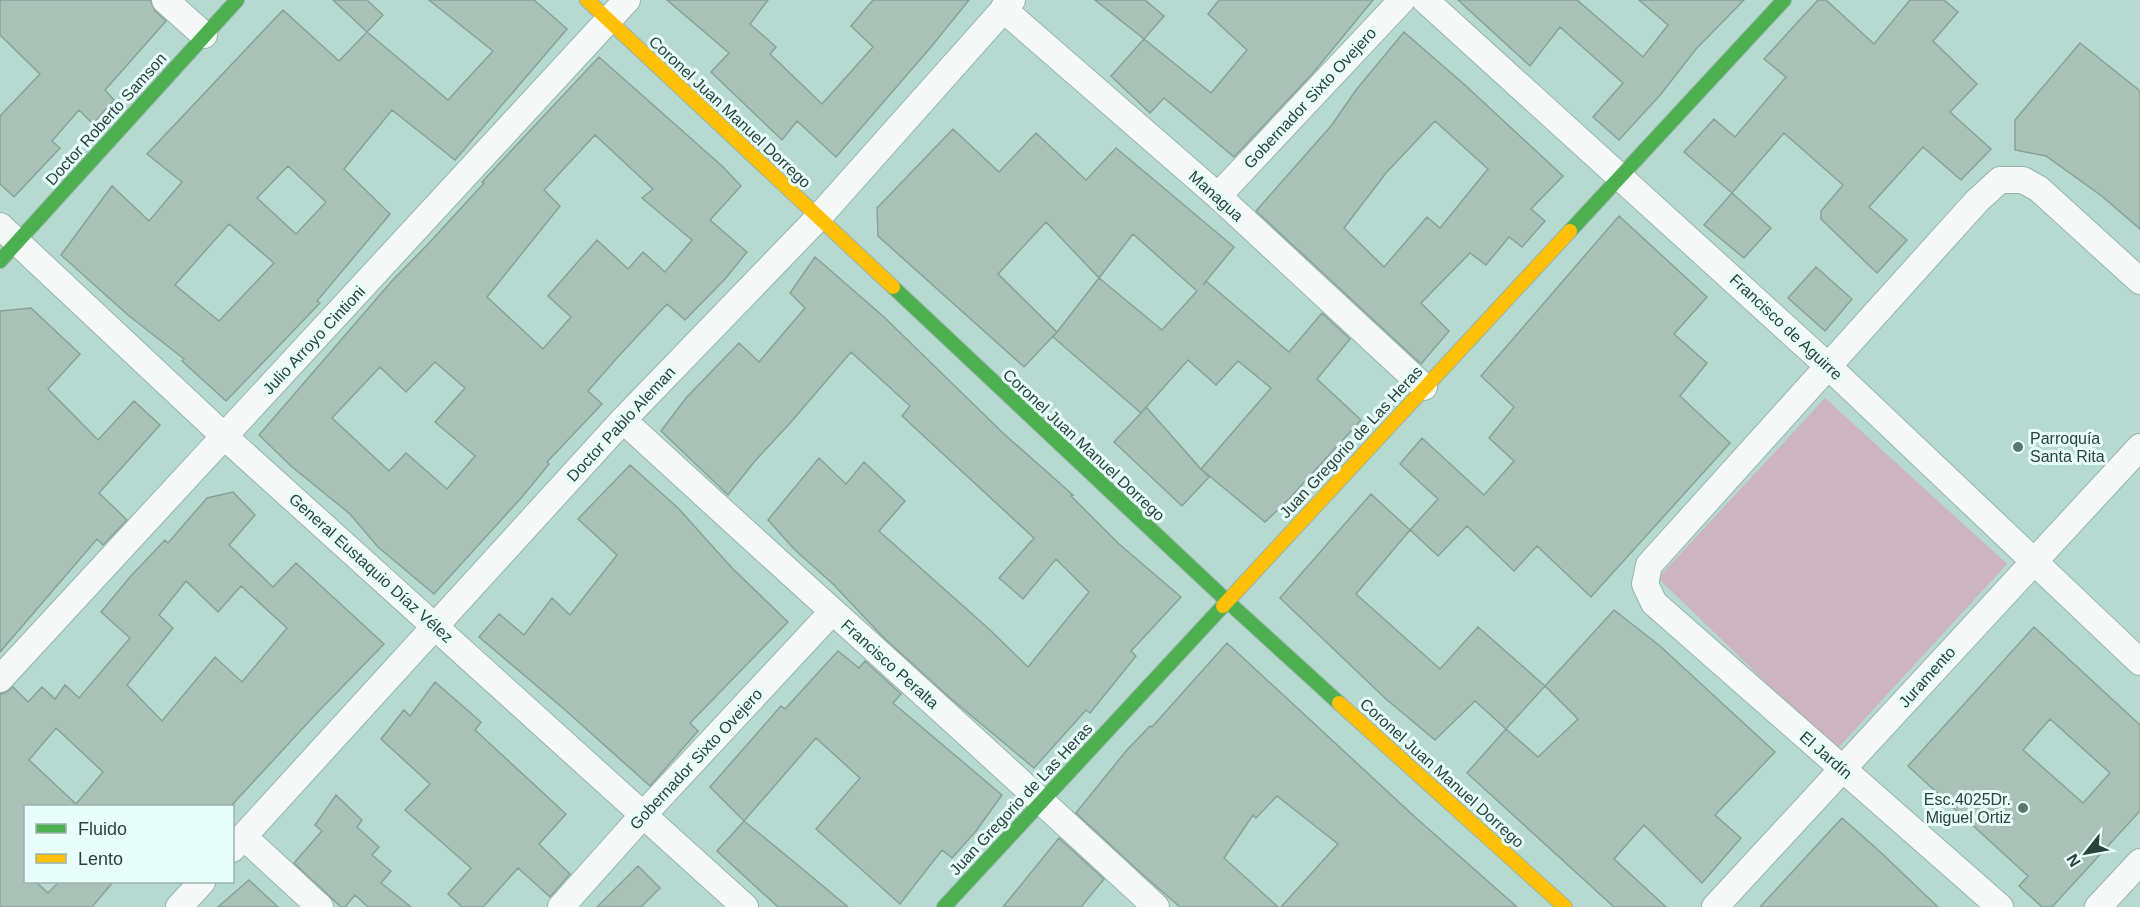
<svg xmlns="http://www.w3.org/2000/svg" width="2140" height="907" viewBox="0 0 2140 907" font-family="Arial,sans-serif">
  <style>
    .green { fill: #ceb4be }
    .building { fill: #a9c2b8; stroke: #89a198; stroke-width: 1.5; fill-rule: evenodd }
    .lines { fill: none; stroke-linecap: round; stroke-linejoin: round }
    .street-casing { stroke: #98b4ad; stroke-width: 28 }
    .fast-casing { stroke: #98b4ad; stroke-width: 16 }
    .slow-casing { stroke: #98b4ad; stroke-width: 16 }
    .street { stroke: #f4f9f8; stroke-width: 26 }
    .fast { stroke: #4caf50; stroke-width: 14 }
    .slow { stroke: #ffc107; stroke-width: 14 }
    .poi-dot { fill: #5a7770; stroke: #e7fff8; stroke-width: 2 }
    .labels { text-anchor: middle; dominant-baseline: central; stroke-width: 6; stroke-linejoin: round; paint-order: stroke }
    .street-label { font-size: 16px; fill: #28423c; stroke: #e7fff8 }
    .poi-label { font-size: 16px; fill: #28423c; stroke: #e7fff8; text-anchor: start }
  </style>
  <rect width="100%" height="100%" fill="#b6d9d0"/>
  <path class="green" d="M1825,398L2007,564L1836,750L1658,578Z"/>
  <path class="building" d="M0,0H150L155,11L166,21L105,90L114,100L93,124L79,110L52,141L60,148L14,197L0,184V116L40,74L0,35Z
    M333,0H367L383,15L367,32Z
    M429,0H534L567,29L455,160L392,110L344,169L390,214L317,301L320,303L226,401L182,361L184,359L128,315L61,255L112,186L149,221L182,182L147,154L283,10L339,61L367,32L448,100L493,51ZM288,166L326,202L296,234L257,198ZM229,224L274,263L219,321L175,285Z
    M667,0H768L750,24L776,47L770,54L822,104L873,47L851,26L873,0H969L931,47L836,157L797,121L782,140L711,72L729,53Z
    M1095,0H1145L1164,16L1144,39Z
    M1219,0H1373L1313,73L1234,157L1164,98L1150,113L1111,76L1144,39L1211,93L1247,50L1208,14Z
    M1458,0H1577L1643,57L1668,25L1639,0H1744L1696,49L1661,94L1619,140L1593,117L1623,83L1560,27L1530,66Z
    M1818,0H1826L1874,44L1910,0H1944L1958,12L1933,41L1977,84L1950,112L1991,149L1961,180L1923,147L1869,207L1907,240L1877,273L1821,219V211L1843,185L1784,133L1732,193L1684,152L1714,119L1735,137L1786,77L1764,59Z
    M1404,32L1466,86L1563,176L1531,209L1545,221L1522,247L1509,237L1486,265L1470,253L1421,303L1449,331L1421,364L1256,211L1331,126L1356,90ZM1435,121L1488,169L1440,228L1427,217L1384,267L1344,228L1386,173Z
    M2080,43L2140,91V229L2103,197L2046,156L2015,150V120Z
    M599,57L722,166L741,186L710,220L747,252L725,279L685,320L667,304L616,359L588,391L602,404L547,462L549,464L522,497L434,594L378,547L350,514L291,466L259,435L391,282L430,242L484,183L482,182ZM595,135L653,189L642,198L692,240L665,272L643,252L628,269L597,240L548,296L571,317L543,349L487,297L560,206L544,190ZM435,362L465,388L435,422L475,456L447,489L406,453L389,471L332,418L380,367L406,392Z
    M953,129L999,172L1036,133L1086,180L1116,148L1234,247L1203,285L1206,281L1289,352L1322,313L1350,339L1317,379L1361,420L1289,499L1265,522L1201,469L1209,477L1182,506L1114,442L1141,413L1053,337L1057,332L1024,367L878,236L877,208ZM1046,222L1099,278L1057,332L998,274ZM1133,234L1197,291L1162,330L1099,278ZM1188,360L1216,385L1238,361L1271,388L1201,469L1146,407L1141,413Z
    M1732,193L1771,228L1744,258L1704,225Z
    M1619,216L1707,297L1674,334L1707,363L1680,396L1730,443L1591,597L1537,546L1514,571L1467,526L1438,556L1410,530L1438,499L1400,464L1422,438L1484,495L1514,461L1489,438L1514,407L1481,376Z
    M815,257L884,317L1004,434L1073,495L1071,496L1119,544L1181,597L1131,651L1136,656L1090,713L1086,710L1034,768L949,697L884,638L833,584L795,550L768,520L819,458L846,484L864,462L905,501L879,531L989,629L1028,667L1089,592L1056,559L1023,599L999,578L1034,538L902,416L910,406L851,352L791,422L755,461L728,495L661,431L686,398L739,343L759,362L805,308L790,293Z
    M1816,267L1852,299L1825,331L1788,298Z
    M31,308L80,354L48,389L98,440L134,401L160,425L99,493L127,520L103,545L97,539L0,652V311Z
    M630,465L678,508L732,568L788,622L690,723L698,731L650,786L564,709L479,637L499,614L524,635L552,598L570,615L617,555L578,519Z
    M233,492L255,515L229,545L273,587L296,563L384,644L315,715L230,807H26V882H36L48,893L59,882H113L92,907H0V694L5,693L13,687L28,702L42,687L55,699L65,685L79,698L130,638L101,612L130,577L165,540L168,543L207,498ZM186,581L218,612L241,586L287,628L242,682L215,657L162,721L127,685L173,628L159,615ZM56,728L103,772L76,804L29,760Z
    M1371,494L1410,530L1356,594L1440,669L1478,627L1545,686L1506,729L1475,701L1435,740L1386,699L1280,598Z
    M1614,610L1660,646L1775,752L1715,815L1741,838L1702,883L1644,825L1614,859L1666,907H1614L1467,773L1506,729L1538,757L1578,719L1545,686Z
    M2034,627L2140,725V811L2052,907H2042L2019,886L2028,876L1908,766ZM2050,719L2110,773L2083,803L2023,750Z
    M1227,643L1415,817L1517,907H1281L1338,844L1277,796L1256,818L1253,815L1224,858L1278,907H1180L1142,874L1076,813L1126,751L1150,726L1152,727Z
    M838,651L859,668L865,661L901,694L893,703L1002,795L976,831L952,858L942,850L900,904L816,829L860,778L816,738L744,821L710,787L781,706L785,709Z
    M435,682L481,722L475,730L566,814L539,844L570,874L550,897L518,868L483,907H462L448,894L471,868L405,810L430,784L381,739L404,710L410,716Z
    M336,795L362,820L357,827L379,847L372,855L391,871L381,883L411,907H368L355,895L345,907H341L294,863L322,831L315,825Z
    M1842,818L1876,848L1938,907H1760Z
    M744,821L799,866L848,907H778L717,851Z
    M1059,838L1104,879L1081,907H1003Z
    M638,866L660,888L641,907H597Z
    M249,880L278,907H218Z"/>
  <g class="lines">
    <g class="street-casing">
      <path id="street" d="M165,0L204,35
        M1425,0L1828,366L2140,662
        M1003,9L1218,196L1424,387
        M1218,196L1402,0
        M0,226L225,437L745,907
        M623,420C800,583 980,743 1156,907
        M0,679L627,0
        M244,837L320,907
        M232,849L623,420L818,218L1012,0
        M179,907L202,882
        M561,907L644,814L832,612
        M1715,907L2140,447
        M2000,907L1654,603L1645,584L1649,565L1977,201L2000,180H2023L2039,189L2140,281
        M2098,907L2140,862"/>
    </g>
    <g class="fast-casing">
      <path id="fast" d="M1570,231L1784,0
        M0,261L237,0
        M893,287L1227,601L1339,703
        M944,907L1223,606"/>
    </g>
    <g class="slow-casing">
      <path id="slow" d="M587,0L893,287
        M1223,606L1570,231
        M1339,703L1565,907"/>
    </g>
    <use href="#street" class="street"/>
    <use href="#fast" class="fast"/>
    <use href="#slow" class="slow"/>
  </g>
  <g class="poi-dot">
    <circle cx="2018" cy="447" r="6"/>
    <circle cx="2023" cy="808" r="6"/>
  </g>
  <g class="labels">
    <g class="street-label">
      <text transform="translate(1310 98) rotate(-47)">Gobernador Sixto Ovejero</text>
      <text transform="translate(730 112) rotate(43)">Coronel Juan Manuel Dorrego</text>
      <text transform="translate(106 119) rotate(-48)">Doctor Roberto Samson</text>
      <text transform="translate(1216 196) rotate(42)">Managua</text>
      <text transform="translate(1786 327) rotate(43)">Francisco de Aguirre</text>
      <text transform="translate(314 340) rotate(-47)">Julio Arroyo Cintioni</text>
      <text transform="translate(621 424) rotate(-47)">Doctor Pablo Aleman</text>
      <text transform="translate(1351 442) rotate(-47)">Juan Gregorio de Las Heras</text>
      <text transform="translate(1084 445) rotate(43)">Coronel Juan Manuel Dorrego</text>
      <text transform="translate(371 568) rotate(42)">General Eustaquio Díaz Vélez</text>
      <text transform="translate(890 664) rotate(42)">Francisco Peralta</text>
      <text transform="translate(1927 677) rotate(-48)">Juramento</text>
      <text transform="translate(1826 755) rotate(41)">El Jardín</text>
      <text transform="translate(696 759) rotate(-47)">Gobernador Sixto Ovejero</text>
      <text transform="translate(1442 773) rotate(42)">Coronel Juan Manuel Dorrego</text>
      <text transform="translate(1021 799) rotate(-47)">Juan Gregorio de Las Heras</text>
    </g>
    <g class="poi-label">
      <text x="2030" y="438">Parroquía<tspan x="2030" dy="18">Santa Rita</tspan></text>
      <text x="2011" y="799" text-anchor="end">Esc.4025Dr.<tspan x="2011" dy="18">Miguel Ortiz</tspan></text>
    </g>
  </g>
  <rect x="24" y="805" width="210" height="78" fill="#e7fff8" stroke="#9bb3ad" stroke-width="1.5"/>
  <rect x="36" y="824" width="30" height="9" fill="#4caf50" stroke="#9bb3ad" stroke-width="1.5"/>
  <text x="78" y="835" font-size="18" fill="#28423c">Fluido</text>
  <rect x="36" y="854" width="30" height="9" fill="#ffc107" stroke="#9bb3ad" stroke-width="1.5"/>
  <text x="78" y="865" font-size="18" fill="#28423c">Lento</text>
  <g transform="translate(2086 853) rotate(239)" stroke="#e7fff8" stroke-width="4.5" paint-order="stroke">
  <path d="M0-4.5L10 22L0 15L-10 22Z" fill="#28423c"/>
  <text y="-9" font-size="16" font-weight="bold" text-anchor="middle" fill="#28423c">N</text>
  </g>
</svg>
